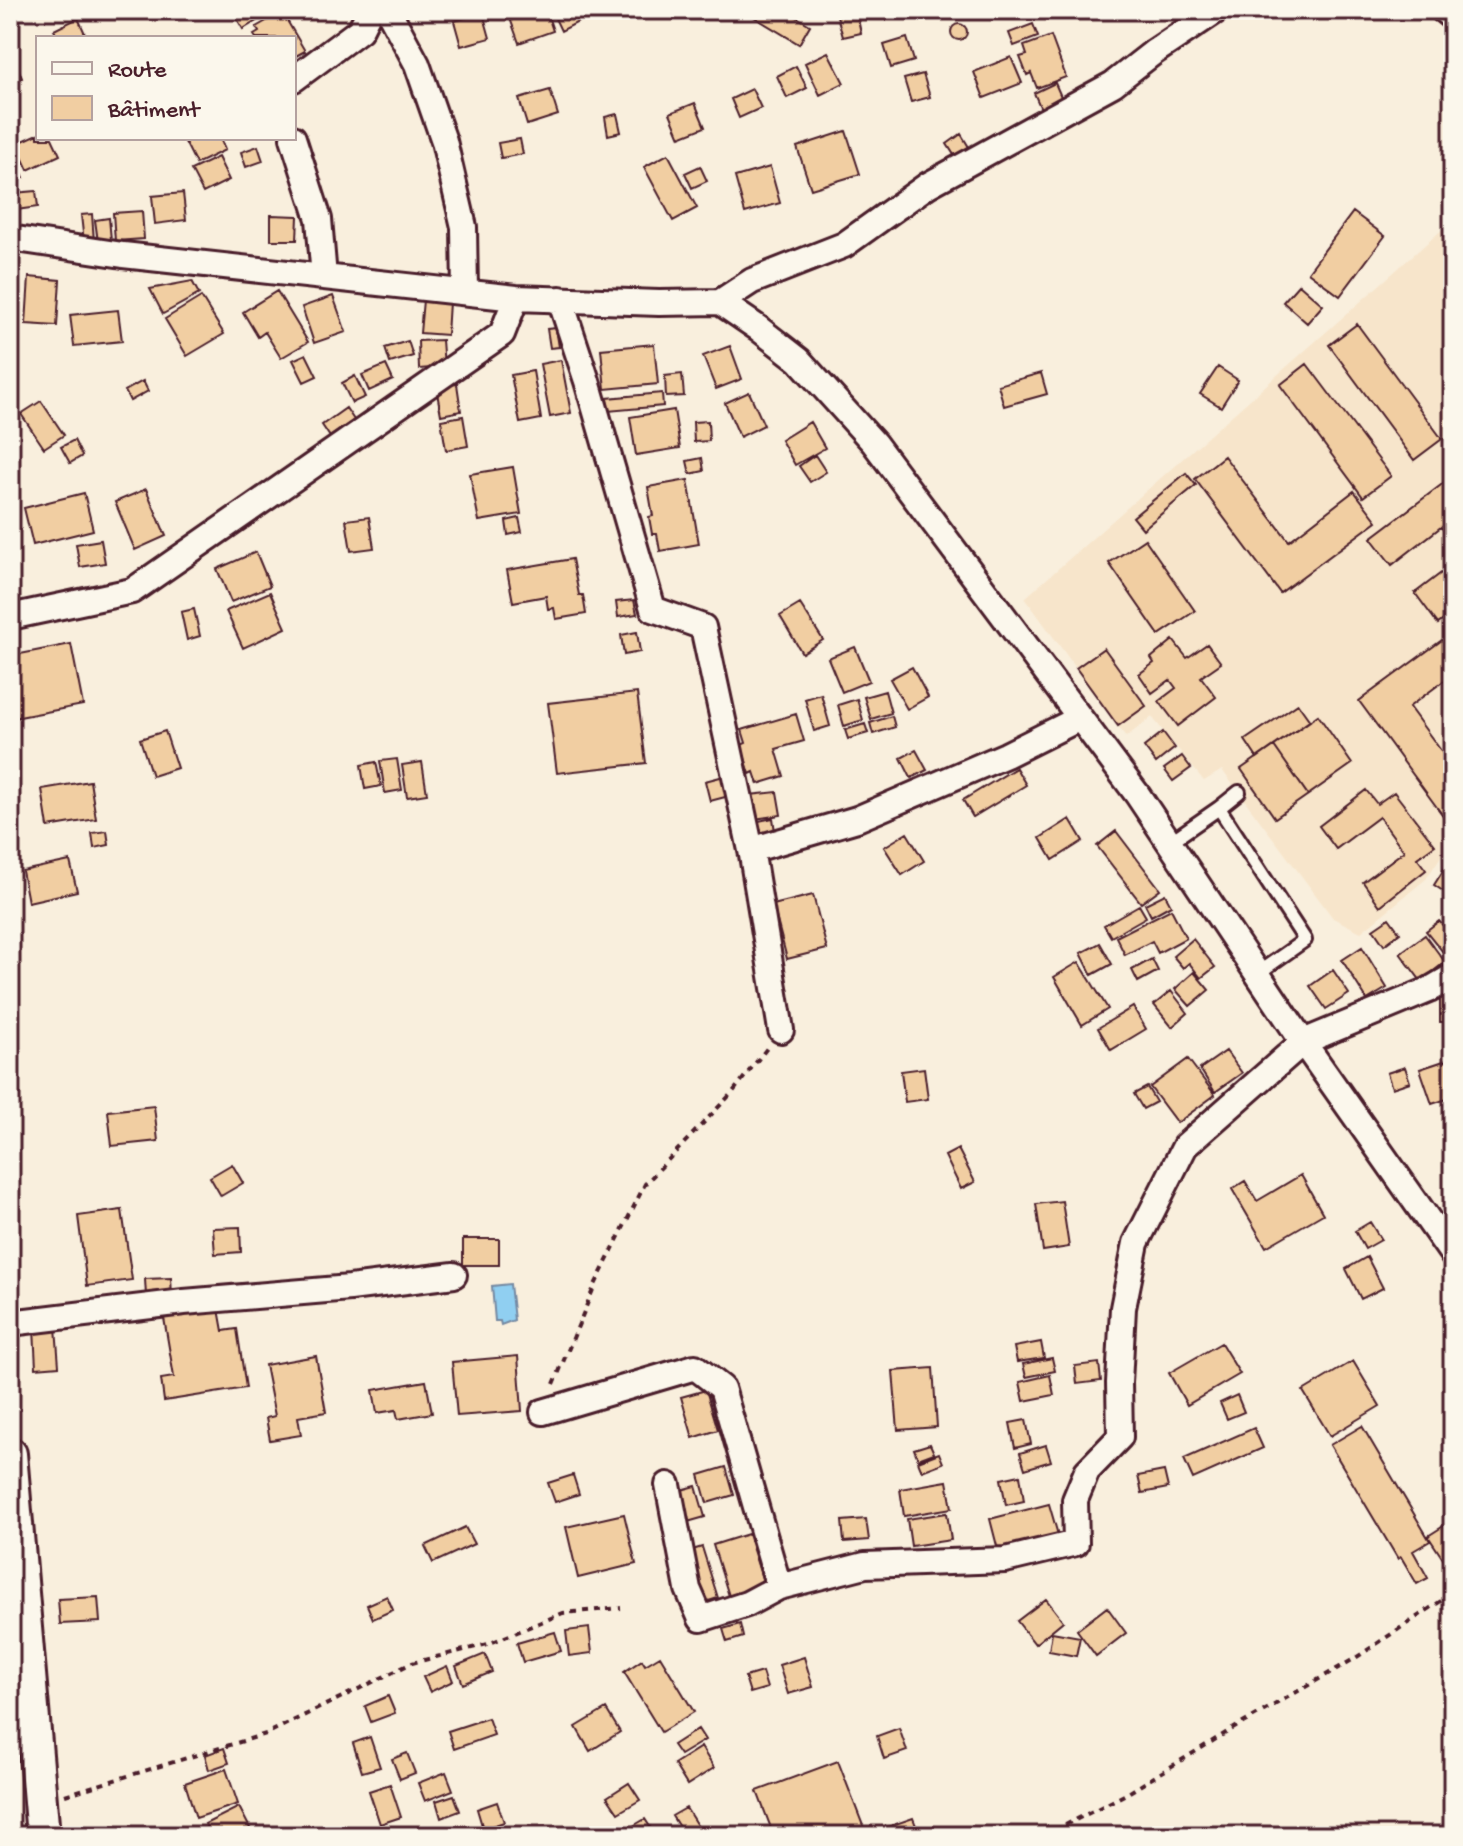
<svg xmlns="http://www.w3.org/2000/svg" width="1463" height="1846" viewBox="0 0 1463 1846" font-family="'Gochi Hand',sans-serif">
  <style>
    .built { fill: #f7e5cb }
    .water { fill: #90cff1; stroke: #7489a2; stroke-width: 2 }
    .building { fill: #f1cea2; stroke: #4a1f2b; stroke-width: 2 }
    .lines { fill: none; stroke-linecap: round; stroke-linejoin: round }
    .lane-casing { stroke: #4a1f2b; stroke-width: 18 }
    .street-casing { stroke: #4a1f2b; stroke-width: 30 }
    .secondary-casing { stroke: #4a1f2b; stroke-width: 38 }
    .path { stroke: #4a1f2b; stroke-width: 4; stroke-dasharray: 6 6; stroke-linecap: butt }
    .lane { stroke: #fbf7ec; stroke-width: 12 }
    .street { stroke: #fbf7ec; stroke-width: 24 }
    .secondary { stroke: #fbf7ec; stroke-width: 32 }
  </style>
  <rect width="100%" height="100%" fill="#f9efdd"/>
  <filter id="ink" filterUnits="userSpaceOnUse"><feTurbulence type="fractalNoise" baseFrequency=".0125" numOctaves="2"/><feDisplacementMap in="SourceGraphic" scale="16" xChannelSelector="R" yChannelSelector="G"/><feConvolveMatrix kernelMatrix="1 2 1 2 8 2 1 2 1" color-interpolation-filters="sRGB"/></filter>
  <g filter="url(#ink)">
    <path class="built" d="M1453,220V838L1426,879L1361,932L1333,918L1222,770L1204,781L1152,717L1126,737L1025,598Z"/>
    <path class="water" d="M510,1284L514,1320L501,1325L500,1321H495L492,1286Z"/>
    <path class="building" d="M232,10H275L243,29Z
      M507,10H546L553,31L519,43Z
      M561,10H577L582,20L561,31L553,14Z
      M785,10L810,25L799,44L744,11Z
      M845,10H856L861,33L843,37L836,12Z
      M282,12L305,51L294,57V38H256L254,35L259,32L256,27Z
      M483,13L490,38L461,46L454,21Z
      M78,18L87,38H58L54,30Z
      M951 32a8 8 0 1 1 16 0a8 8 0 1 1-16 0Z
      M1033,24L1038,37L1014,46L1009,33Z
      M1051,36L1066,77L1037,88L1031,73L1027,75L1020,57L1027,55L1024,46Z
      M907,38L914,61L891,68L884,45Z
      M828,52L844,83L820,95L805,63Z
      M1011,57L1022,83L984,98L974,72Z
      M15,61L22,78L10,84V63Z
      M796,66L807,88L787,98L777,76Z
      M923,74L930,97L911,102L904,79Z
      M1055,83L1062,99L1041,109L1034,93Z
      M752,89L761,108L739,118L731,99Z
      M550,90L558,115L527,125L519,99Z
      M695,103L705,127L680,137L670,113Z
      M617,114L621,132L608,135L605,117Z
      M846,131L860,174L811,189L797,147Z
      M38,134V138H52L60,155L28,170L16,144Z
      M961,134L972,152L958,161L947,144Z
      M183,138H220L225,150L196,164Z
      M520,139L523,154L501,158L498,143Z
      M258,146L263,161L246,167L241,152Z
      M13,151L24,178L10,183V152Z
      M668,154L697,208L673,221L644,167Z
      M218,157L229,180L203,193L191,170Z
      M700,166L707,181L692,188L685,173Z
      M770,167L780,203L745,213L735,177Z
      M36,191L38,207L16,210L14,193Z
      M183,193L186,220L155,224L152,196Z
      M142,211L144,239L115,241L113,213Z
      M1353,212L1385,236L1340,296L1308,272Z
      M92,214L94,242H84L81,215Z
      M271,215L298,216L297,240H271Z
      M109,218L111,240L98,242L95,220Z
      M10,268H16V295L10,294Z
      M29,277L60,280L57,326L26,324Z
      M192,281L199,294L163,314L150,289Z
      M1299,284L1323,305L1307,323L1283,302Z
      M277,291L308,342L281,358L265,332L258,337L243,312Z
      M333,296L346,332L314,343L302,307Z
      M201,297L224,334L187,356L165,319Z
      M423,300L449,302L447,335L420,333Z
      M118,310L122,341L74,346L70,315Z
      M1357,324L1442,439L1414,460L1329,345Z
      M556,328L559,347L550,348L547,329Z
      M442,340L444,367L419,369L418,341Z
      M408,341L413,356L390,363L385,348Z
      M654,344L658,384L605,389L601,349Z
      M730,346L742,379L716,389L703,356Z
      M306,354L317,376L304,382L293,360Z
      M561,360L571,413L550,417L540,364Z
      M1307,364L1391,476L1363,497L1280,385Z
      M386,365L393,380L369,391L362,375Z
      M1218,367L1238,380L1221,407L1200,394Z
      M533,371L541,419L520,423L511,375Z
      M1041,373L1047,394L1004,406L998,385Z
      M682,374L684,396L666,397L665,376Z
      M355,376L365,397L352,403L342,383Z
      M143,381L148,391L130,401L125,391Z
      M457,384L461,411L441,415L436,387Z
      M749,392L764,425L740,437L725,403Z
      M662,393L663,406L608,411L607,398Z
      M41,401L64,435L44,448L21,414Z
      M346,408L354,420L330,437L322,425Z
      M674,410L680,448L636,455L630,417Z
      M463,416L468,446L446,450L441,420Z
      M708,421L709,441L694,442L693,422Z
      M810,422L825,448L795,465L781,440Z
      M74,440L82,456L70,463L61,447Z
      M815,455L826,472L810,482L799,466Z
      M1224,456L1289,541L1354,491L1377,521L1280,593L1195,479Z
      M702,458L704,471L690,474L687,461Z
      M513,467L521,514L479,521L470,474Z
      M1186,473L1196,485L1143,529L1133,517Z
      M1453,476V542L1441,527L1392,565L1371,538Z
      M688,480L699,544L660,551L657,534H652L649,517L653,516L648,487Z
      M146,489L166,536L135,550L115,502Z
      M84,493L93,530L33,545L24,508Z
      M369,517L374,548L351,551L346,520Z
      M519,518L522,532L508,535L506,521Z
      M1145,539L1195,611L1159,635L1109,563Z
      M101,540L105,563L80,567L76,544Z
      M256,552L270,586L231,602L217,569Z
      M572,559L579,595H583L586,614L556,619L554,608L548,609L546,596L513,602L507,570Z
      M1453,564V613L1438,624L1415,593Z
      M270,592L286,628L243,648L226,611Z
      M634,600L637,614L618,617L616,602Z
      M800,604L823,640L802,653L780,616Z
      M194,609L200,636L187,640L181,612Z
      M637,632L640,652L624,655L621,635Z
      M1453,632V674L1409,707L1453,767V811L1444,817L1359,701Z
      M1173,640L1187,658L1207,644L1221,663L1201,677L1216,697L1178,726L1159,701L1176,688L1170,680L1152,693L1139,674L1154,663L1151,658Z
      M71,644L83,705L14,718L10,697V656Z
      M855,647L869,681L842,692L828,658Z
      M1104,648L1146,706L1118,726L1076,668Z
      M912,667L928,697L907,709L890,679Z
      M885,691L891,713L871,719L864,697Z
      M637,693L646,763L557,773L548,703Z
      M821,694L830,726L814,731L805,699Z
      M857,699L863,720L844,726L838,705Z
      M1298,704L1310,721L1257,758L1245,740Z
      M796,714L804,741L776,749L784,776L758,784L754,772L750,774L741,745L746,743L742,730Z
      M1318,715L1352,764L1308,795L1274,746Z
      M892,716L895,727L873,734L870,723Z
      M865,724L868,733L848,739L845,730Z
      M165,731L177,768L152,776L140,739Z
      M1163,732L1175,748L1156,763L1144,747Z
      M1274,746L1308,795L1275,818L1241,769Z
      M916,750L927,770L911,778L901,758Z
      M1182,756L1191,768L1173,781L1164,769Z
      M397,759L402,790L385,793L380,761Z
      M376,762L381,786L365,789L361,765Z
      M422,762L427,794L407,797L402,765Z
      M1016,768L1026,785L973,817L963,800Z
      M724,776L729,796L710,801L705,781Z
      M90,781L96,819L48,827L42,789Z
      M1366,790L1377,804L1394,792L1435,845L1417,858L1426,870L1380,906L1363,882L1404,851L1379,817L1336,849L1319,826Z
      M777,792L781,815L754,819L750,795Z
      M773,818L776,838L758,841L754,822Z
      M1070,819L1083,841L1053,860L1040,838Z
      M107,831L109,845L94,848L92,833Z
      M1116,831L1160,889L1141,903L1097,846Z
      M907,833L924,861L902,875L884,847Z
      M1453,855V895L1452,897L1434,885Z
      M70,861L77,891L28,902L22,871Z
      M1165,894L1171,905L1151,916L1145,904Z
      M813,895L827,949L787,959L773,905Z
      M1139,905L1146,917L1111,937L1104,925Z
      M1171,909L1186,938L1158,953L1152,941L1125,955L1116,937Z
      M1389,918L1400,933L1384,945L1373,929Z
      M1439,921L1453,937V952L1447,957L1426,931Z
      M1425,935L1445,962L1421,981L1400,953Z
      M1193,939L1215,967L1201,978L1189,963L1183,968L1173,956Z
      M1100,943L1112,964L1092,975L1081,953Z
      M1362,947L1387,988L1367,1000L1342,960Z
      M1152,959L1158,971L1138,982L1132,970Z
      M1079,962L1108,1009L1082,1025L1054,977Z
      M1333,970L1349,994L1326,1009L1310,986Z
      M1194,972L1209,990L1190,1006L1175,989Z
      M1171,991L1188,1013L1172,1027L1154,1005Z
      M1440,994H1453V1022H1440Z
      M1133,1007L1146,1029L1111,1050L1098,1028Z
      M1226,1051L1242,1073L1215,1092L1200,1069Z
      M1453,1058V1097L1432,1104L1420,1069Z
      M1188,1059L1215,1095L1177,1123L1150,1087Z
      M1405,1067L1410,1082L1392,1088L1387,1073Z
      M924,1068L928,1099L905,1102L901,1071Z
      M1147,1087L1156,1102L1143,1109L1134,1094Z
      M154,1106L158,1141L112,1146L108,1111Z
      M958,1149L975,1182L961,1189L945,1156Z
      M232,1164L243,1183L221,1196L210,1177Z
      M1301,1175L1323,1214L1266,1247L1232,1189L1245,1181L1257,1201Z
      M1062,1201L1069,1247L1043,1251L1036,1204Z
      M122,1210L132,1280L87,1286L78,1216Z
      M1370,1222L1381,1240L1365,1249L1355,1231Z
      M240,1227L241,1252L215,1254L213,1228Z
      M463,1239H499V1265H463Z
      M1367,1257L1383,1288L1361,1299L1346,1269Z
      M171,1278L172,1295L146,1296L145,1279Z
      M219,1309L223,1331L237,1329L246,1388L164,1401L161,1379L174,1377L164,1318Z
      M56,1327L59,1366L36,1368L34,1328Z
      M1041,1342L1044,1358L1017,1362L1014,1347Z
      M1221,1343L1240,1374L1187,1405L1169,1373Z
      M316,1356L326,1412L298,1417L301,1435L270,1440L266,1418L275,1416L265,1365Z
      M518,1356L522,1411L457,1416L452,1362Z
      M1052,1358L1055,1371L1026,1377L1023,1364Z
      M1353,1361L1380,1406L1330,1436L1303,1391Z
      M1099,1363L1101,1381L1077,1384L1075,1366Z
      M933,1368L937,1427L898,1430L893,1371Z
      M1050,1375L1054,1395L1024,1401L1020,1382Z
      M426,1381L432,1413L398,1419L396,1410L377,1413L373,1390Z
      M706,1390L718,1430L693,1438L681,1397Z
      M1237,1395L1244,1412L1227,1419L1220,1403Z
      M1026,1420L1031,1444L1015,1448L1010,1423Z
      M1362,1426L1430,1541L1413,1551L1428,1578L1417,1584L1401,1557L1398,1559L1330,1445Z
      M1254,1428L1263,1448L1193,1479L1184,1459Z
      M930,1444L934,1453L918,1459L914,1449Z
      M1046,1445L1051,1461L1025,1469L1020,1453Z
      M939,1453L943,1463L922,1471L918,1461Z
      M726,1467L734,1495L707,1503L699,1475Z
      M1164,1471L1168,1488L1142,1493L1138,1476Z
      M573,1475L579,1494L555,1502L548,1483Z
      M1020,1475L1024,1501L1006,1505L1001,1479Z
      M947,1481L952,1508L904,1516L900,1489Z
      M696,1486L705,1517L684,1523L674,1492Z
      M1049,1504L1058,1535L998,1550L990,1519Z
      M947,1513L951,1540L911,1546L907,1519Z
      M624,1514L636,1564L578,1578L566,1527Z
      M866,1519L869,1540L844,1542L842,1521Z
      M1453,1520V1570L1451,1571L1428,1536Z
      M465,1527L474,1544L433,1563L425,1546Z
      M748,1534L764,1585L729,1596L713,1545Z
      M702,1547L718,1598L699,1604L683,1553Z
      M387,1596L393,1610L373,1619L367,1605Z
      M98,1597L100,1622L60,1624L58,1599Z
      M1046,1599L1063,1621L1035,1644L1017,1621Z
      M1107,1607L1126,1633L1096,1656L1077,1630Z
      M740,1624L743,1637L727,1642L723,1629Z
      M589,1628L592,1653L569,1656L566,1631Z
      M555,1632L561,1651L523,1662L517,1643Z
      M1052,1632L1080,1637L1076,1656L1049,1651Z
      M485,1654L492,1672L463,1684L456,1666Z
      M660,1656L694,1712L661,1732L624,1672L642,1660L645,1665Z
      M804,1657L813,1687L788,1694L779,1665Z
      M447,1666L453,1681L430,1692L423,1677Z
      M762,1672L767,1688L750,1693L745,1677Z
      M388,1696L395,1713L371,1722L365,1706Z
      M606,1709L620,1732L590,1751L576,1727Z
      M488,1718L494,1735L454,1749L448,1731Z
      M899,1728L907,1751L884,1759L877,1736Z
      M698,1729L705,1740L680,1755L673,1745Z
      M370,1737L380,1767L362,1772L353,1743Z
      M701,1747L714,1768L687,1785L674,1764Z
      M224,1748L229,1763L209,1770L205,1755Z
      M407,1753L415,1773L400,1779L392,1759Z
      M838,1761L865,1831L853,1836H774L757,1791Z
      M226,1769L238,1804L196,1818L185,1783Z
      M446,1772L453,1790L425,1801L418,1783Z
      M629,1783L640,1800L618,1813L607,1797Z
      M390,1784L401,1817L380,1824L369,1791Z
      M454,1795L460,1811L441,1818L436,1801Z
      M497,1802L504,1822L483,1829L477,1809Z
      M239,1807L252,1832L245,1836H211L205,1824Z
      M686,1808L698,1827L684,1835L672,1816Z
      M913,1818L920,1836H890L887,1827Z
      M645,1819L652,1830L642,1836H632L628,1829Z"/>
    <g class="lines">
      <g class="lane-casing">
        <path id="lane" d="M1219,808L1239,792
          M1170,842L1219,808L1305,940L1258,973"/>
      </g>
      <g class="street-casing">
        <path id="street" d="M388,10L417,64L444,141L464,227L465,292
          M1443,10L1453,18
          M294,79L360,30L370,10
          M293,138L319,219L324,277
          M10,238L123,255L516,298L659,303L720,302L758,328L799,360L874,443L1137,794L1303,1042L1453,1255
          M560,299L587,381L653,609L703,627L752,855L781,1030
          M720,302L752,281L844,245L928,185L1113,84L1154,52L1217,10
          M10,617L132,591L502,334L516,298
          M751,850L857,819L1006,755L1080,718
          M10,1323L184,1302L350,1288L454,1275
          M543,1412L695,1367L722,1388L779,1587
          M668,1485L688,1589L701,1619L747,1604L779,1587L865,1565L1005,1560L1076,1543L1075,1500L1087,1471L1120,1437L1119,1383L1123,1308L1136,1243L1185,1146L1303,1042L1429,990L1453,976"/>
      </g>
      <g class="secondary-casing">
        <path id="secondary" d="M10,1454L43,1836"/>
      </g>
      <path class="path" d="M554,1384L595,1285L645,1184L733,1092L767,1048
        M65,1795L266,1734L412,1663L488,1644L563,1613L621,1608
        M1044,1836L1128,1793L1229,1731L1354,1659L1453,1593"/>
      <use href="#lane" class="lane"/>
      <use href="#street" class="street"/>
      <use href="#secondary" class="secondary"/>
    </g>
  </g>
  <rect width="1463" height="1846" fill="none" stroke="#fbf7ec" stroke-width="40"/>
  <rect x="20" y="20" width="1423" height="1806" fill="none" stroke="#4a1f2b" stroke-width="3" filter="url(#ink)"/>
  <rect x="36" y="36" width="260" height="104" fill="#fbf7ec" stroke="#b4a19f" stroke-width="2"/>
  <rect x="52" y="62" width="40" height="12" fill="#fbf7ec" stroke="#b4a19f" stroke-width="2"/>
  <text x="108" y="76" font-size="24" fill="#4a1f2b">Route</text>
  <rect x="52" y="96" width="40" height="24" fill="#f1cea2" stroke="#b4a19f" stroke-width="2"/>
  <text x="108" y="116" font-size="24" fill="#4a1f2b">Bâtiment</text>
</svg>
